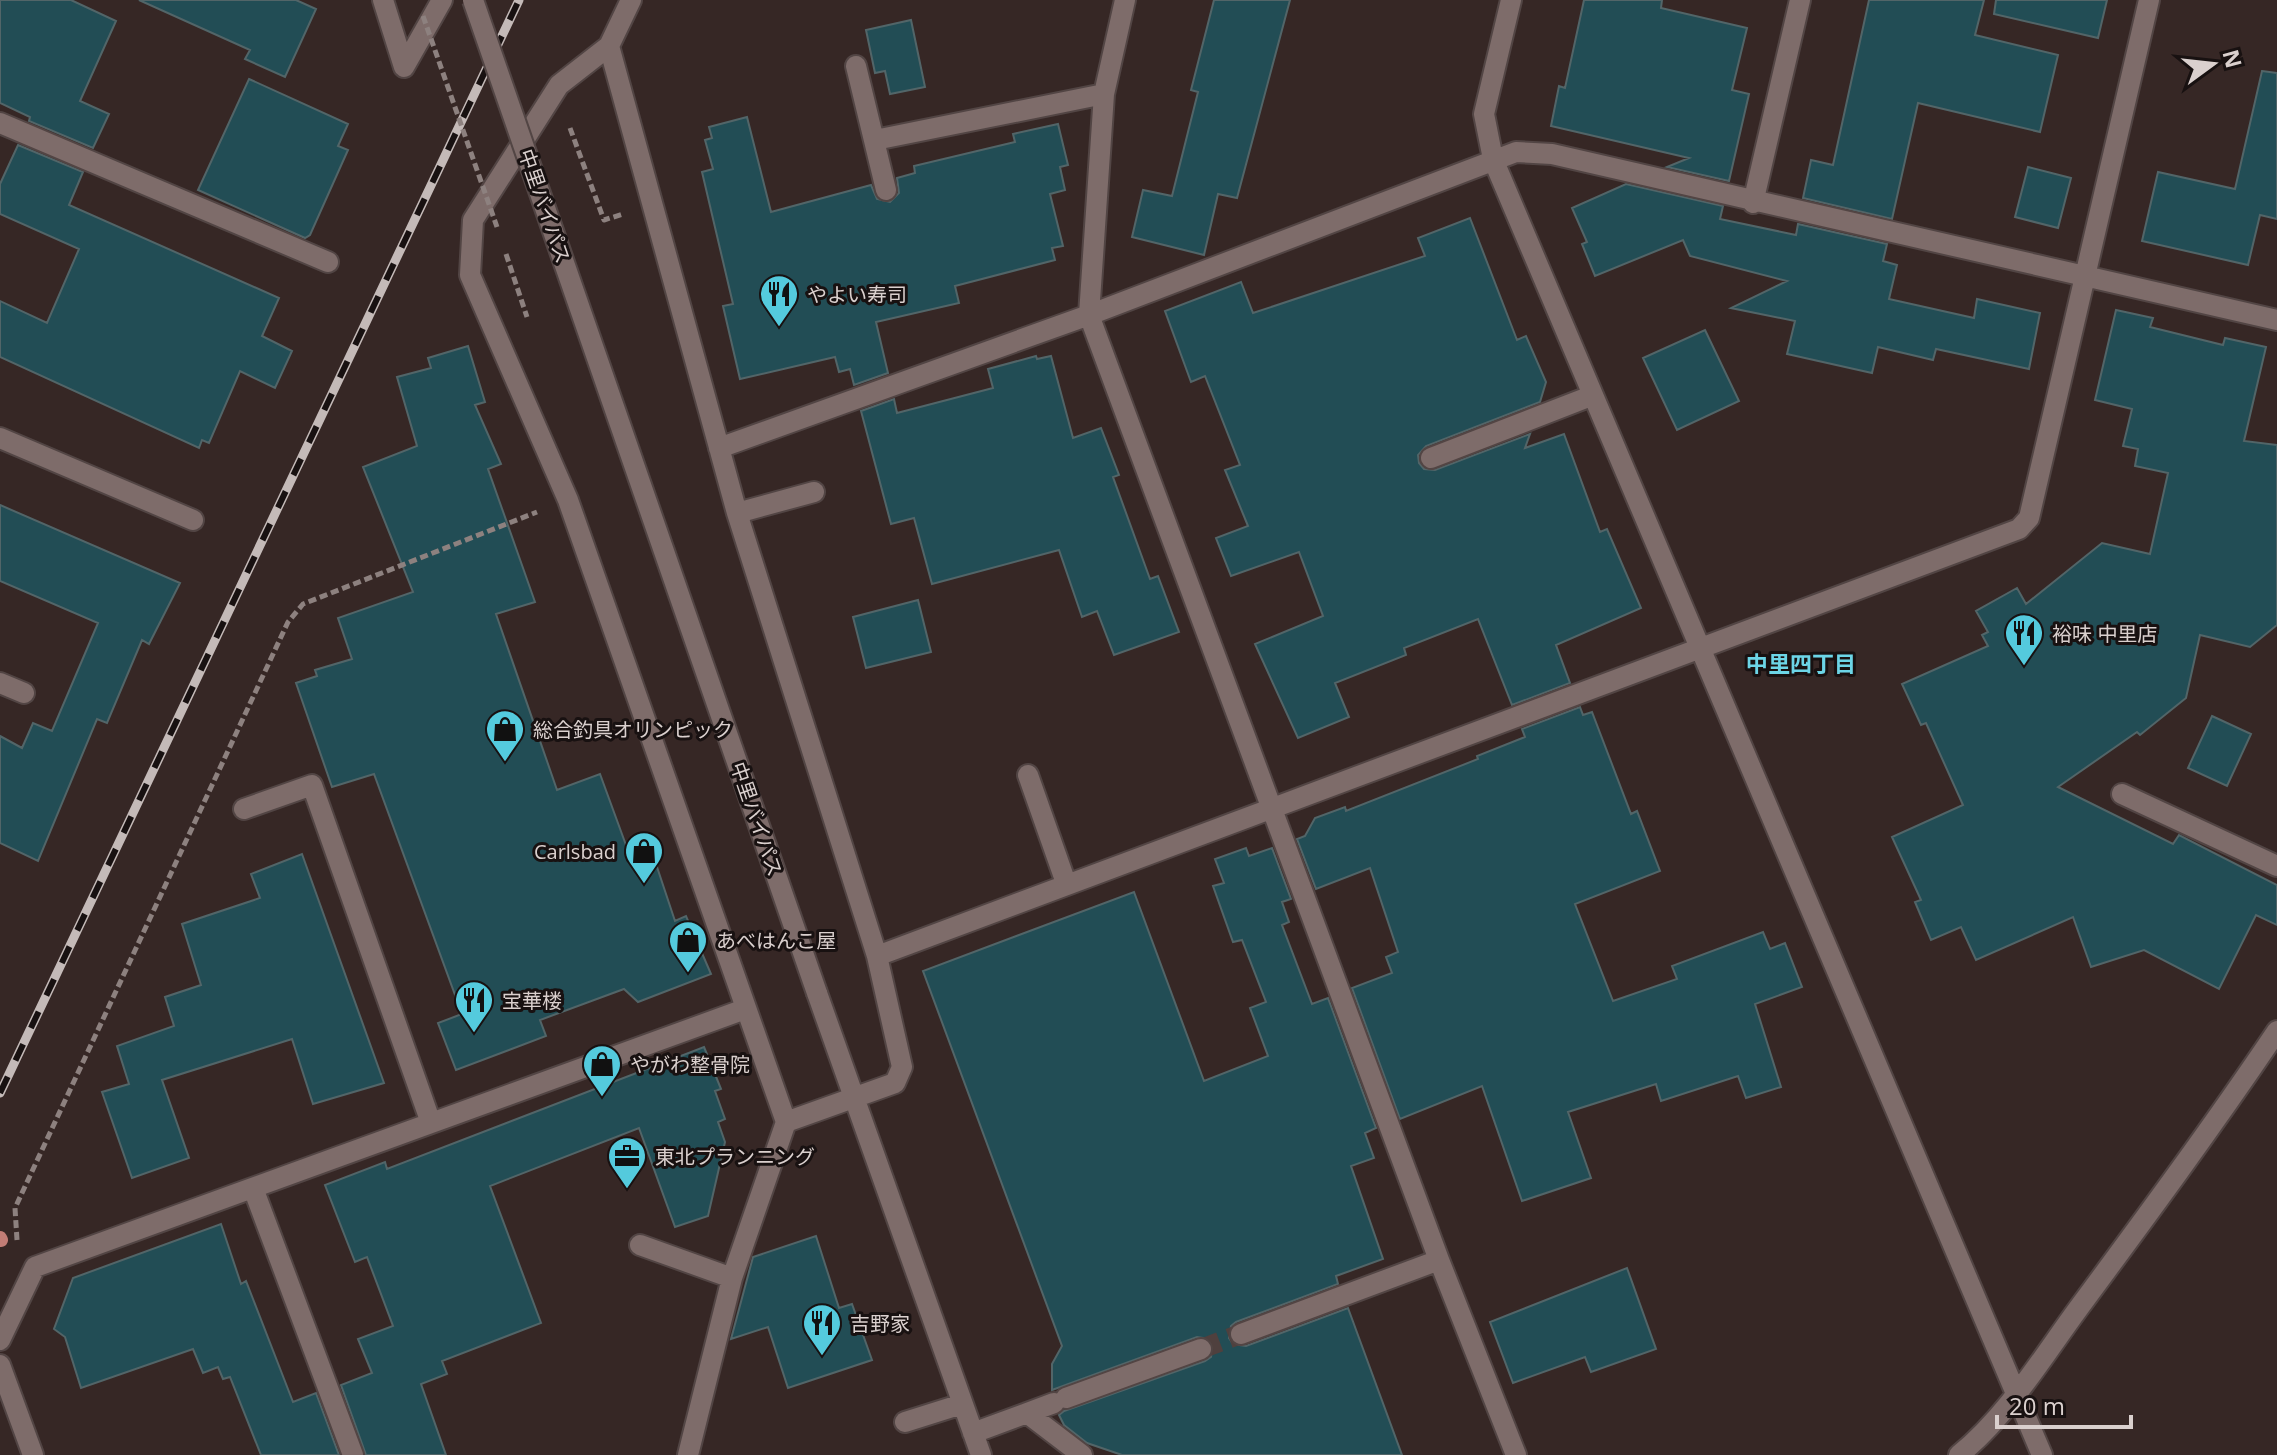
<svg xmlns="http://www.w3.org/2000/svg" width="2277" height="1455" viewBox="0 0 2277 1455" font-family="'Open Sans','Noto Sans JP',sans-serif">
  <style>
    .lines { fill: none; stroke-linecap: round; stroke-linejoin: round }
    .stream { stroke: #c27d76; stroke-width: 14 }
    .building { fill: #224d55; stroke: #526568; stroke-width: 2 }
    .minor-tunnel { stroke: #4f403e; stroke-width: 20; stroke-dasharray: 20 10; stroke-linecap: butt }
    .minor-casing { stroke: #524544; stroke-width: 24 }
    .path { stroke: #8d817f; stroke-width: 5; stroke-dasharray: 8 4; stroke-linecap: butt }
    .minor { stroke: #7e6c6a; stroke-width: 20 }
    .rail-casing { stroke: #c4bab8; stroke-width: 9 }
    .rail { stroke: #181111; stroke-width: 6; stroke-dasharray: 18; stroke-linecap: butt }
    .minor-bridge-casing { stroke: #524544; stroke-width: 24; stroke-linecap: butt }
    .path-bridge { stroke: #8d817f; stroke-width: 5; stroke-dasharray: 8 4; stroke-linecap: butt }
    .minor-bridge { stroke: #7e6c6a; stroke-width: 20 }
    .labels { text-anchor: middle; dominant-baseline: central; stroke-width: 6; stroke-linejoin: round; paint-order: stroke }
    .street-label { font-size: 20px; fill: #dad0ce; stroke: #181111 }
    .poi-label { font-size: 20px; fill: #dad0ce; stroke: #181111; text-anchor: start }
    .neighbourhood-label { font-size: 22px; font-weight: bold; fill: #6cd5e7; stroke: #181111 }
  </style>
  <rect width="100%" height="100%" fill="#362725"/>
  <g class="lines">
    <path class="stream" d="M0,1238L1,1240"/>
  </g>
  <path class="building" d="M0,0H71L116,21L80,101L109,114L93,148L29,121L30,117L0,103Z
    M139,0H296L316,9L285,77L245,59L250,50Z
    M1214,0H1290L1237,198L1218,194L1204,255L1132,237L1143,190L1172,196L1198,92L1191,90Z
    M1584,0H1662L1661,8L1747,28L1732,90L1749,94L1729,181L1667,167L1689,158L1551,126L1559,86L1565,88Z
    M1869,0H1984L1975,35L2058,55L2040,132L1918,103L1892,219L1803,198L1811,160L1833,165Z
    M1996,0H2107L2098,38L1994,14Z
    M911,20L925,87L890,94L885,71L875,73L866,30Z
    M2262,71L2277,73V219L2260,215L2248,265L2142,241L2158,172L2235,189Z
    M249,79L348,124L338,146L348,150L310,235L305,238L198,190Z
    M747,117L771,212L871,185L877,199L890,202L899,193L897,178L915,173L914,166L1015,142L1013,134L1058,124L1068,165L1060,167L1065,190L1050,194L1063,246L1052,248L1055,260L955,286L959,303L876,322L888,373L854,385L850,369L839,372L835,357L740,379L723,306L733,304L702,172L713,169L705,140L712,138L709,127Z
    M18,145L83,172L69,205L279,298L262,336L292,351L275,388L240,371L209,443L202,440L199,448L0,357V301L47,323L79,249L0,214V184Z
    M2028,167L2071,178L2058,228L2015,217Z
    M1626,184L1723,206L1720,219L1796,235L1798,224L1887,244L1883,261L1897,265L1889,299L1974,318L1977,299L2040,313L2029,369L1936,349L1933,360L1878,347L1872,373L1787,354L1795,321L1731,308L1787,281L1690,256L1683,240L1595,276L1582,244L1587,242L1572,208Z
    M1470,218L1517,340L1526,336L1546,382L1540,402L1426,446L1418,455L1419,463L1424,469L1435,470L1530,434L1525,448L1564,434L1600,532L1607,529L1641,608L1556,645L1570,683L1512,705L1478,619L1404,648L1406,655L1335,683L1349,717L1298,738L1255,644L1323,616L1299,552L1231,576L1216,538L1248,526L1225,470L1240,465L1205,376L1191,382L1165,311L1241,282L1253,313L1425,256L1418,238Z
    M2116,310L2153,318L2150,327L2223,345L2225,338L2266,347L2244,441L2277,445V625L2250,647L2200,635L2186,698L2140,735L2137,732L2058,787L2173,844L2179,835L2277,885V925L2256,915L2219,989L2144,950L2091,967L2073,917L1976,960L1961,927L1931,940L1915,902L1921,900L1892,837L1963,805L1926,723L1921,725L1902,684L1988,646L1982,635L1988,632L1976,611L2017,588L2026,604L2102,543L2150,554L2168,473L2135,466L2138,449L2123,446L2132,409L2095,400Z
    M1705,330L1739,401L1677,430L1643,358Z
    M468,346L485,402L475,405L501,464L488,469L535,602L496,614L557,790L600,774L630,856L651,849L675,921L686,916L711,974L638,1002L624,989L540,1020L546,1036L456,1070L438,1023L462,1014L374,774L332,787L296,683L317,676L315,670L352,659L338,618L413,592L363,467L417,446L397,377L431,368L428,358Z
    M1036,356L1037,359L1051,356L1073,438L1101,428L1119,475L1113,477L1150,579L1158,576L1179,632L1114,655L1097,611L1082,617L1059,550L932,584L914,518L891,524L861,411L894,399L897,413L993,388L988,369Z
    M0,505L180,583L149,644L142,640L107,723L97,719L38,861L0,843V736L22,748L33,723L52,731L98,623L0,581Z
    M918,600L931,652L866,668L853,617Z
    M1580,707L1583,715L1592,712L1631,814L1637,811L1660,871L1575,904L1613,1001L1677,979L1672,966L1763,932L1770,949L1785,943L1802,987L1755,1004L1781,1087L1746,1098L1738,1076L1661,1101L1656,1084L1568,1112L1591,1178L1522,1201L1482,1086L1400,1119L1352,988L1392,973L1386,957L1398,952L1370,868L1316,889L1297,839L1305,836L1315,818L1345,807L1346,811L1478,759L1477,756L1525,737L1522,729Z
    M2212,716L2251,734L2227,786L2188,768Z
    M1246,848L1249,856L1272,848L1291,899L1282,902L1289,922L1282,925L1312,1004L1328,998L1376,1128L1365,1133L1374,1158L1351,1166L1383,1259L1336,1276L1338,1284L1236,1322L1231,1326L1229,1338L1233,1344L1246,1346L1348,1308L1402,1455H1122L1087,1443L1064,1425L1059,1415L1064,1411L1205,1361L1211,1357L1213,1345L1209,1339L1197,1337L1052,1390V1364L1062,1346L923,971L1134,892L1204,1081L1268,1056L1250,1008L1266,1002L1242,940L1233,942L1213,886L1224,883L1215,859Z
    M302,854L384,1083L313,1104L292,1039L162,1080L189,1158L132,1178L102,1092L129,1084L117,1046L174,1026L165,997L201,985L182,924L260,898L251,874Z
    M704,1047L721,1089L715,1091L725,1119L718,1122L725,1142L708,1216L675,1227L639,1128L490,1186L541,1323L442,1361L447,1374L421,1384L446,1455H366L341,1385L372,1373L358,1339L393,1326L367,1257L355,1262L325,1185L385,1162L387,1169Z
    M221,1224L241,1284L246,1281L293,1402L316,1393L339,1455H261L230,1377L223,1379L218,1367L203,1373L193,1349L81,1388L65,1337L54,1329L73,1278Z
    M816,1236L839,1308L852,1304L872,1360L788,1388L768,1327L731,1339L753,1257Z
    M1627,1268L1656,1349L1591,1372L1585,1357L1513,1383L1490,1322Z"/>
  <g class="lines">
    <path class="minor-tunnel" d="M1201,1349L1241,1334"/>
    <g class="minor-casing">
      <path id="minor" d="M383,0L404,67L442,0
        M631,0L609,46L737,513L877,956L902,1067L895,1083L786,1122
        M1125,0L1104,94L1089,315L1439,1260L1516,1455
        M1511,0L1484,114L1493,159L2042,1455
        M609,46L559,85L473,220L470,275L568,500L786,1122L732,1278L688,1455
        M856,66L886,190
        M0,123L328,262
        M875,140L1104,94
        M1753,203L1800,0
        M0,438L193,520
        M719,448L1089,315L1516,152L1552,154L2277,320
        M1431,458L1591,396
        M737,513L814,492
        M0,683L24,693
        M1028,775L1066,883
        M2122,794L2277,866
        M244,809L312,785L431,1123
        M877,956L2019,529L2029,518L2149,0
        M817,993L981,1455
        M253,1188L353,1455
        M640,1245L732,1278
        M1241,1334L1439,1260
        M0,1340L35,1267L745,1009
        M0,1365L33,1455
        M1066,1398L1201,1349
        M1027,1413L1082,1455
        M905,1422L962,1404
        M973,1433L1054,1403
        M1959,1455C2007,1416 2042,1358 2078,1309C2146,1217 2213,1126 2277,1031"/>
    </g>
    <path class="path" d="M570,128L604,220L623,214
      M506,254L527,317
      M17,1240L15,1208L288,622L303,604L537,512"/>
    <use href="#minor" class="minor"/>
    <g class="rail-casing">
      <path id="rail" d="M0,1093L519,0"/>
    </g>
    <use href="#rail" class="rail"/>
    <g class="minor-bridge-casing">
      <path id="minor-bridge" d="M473,0L817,993"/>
    </g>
    <path class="path-bridge" d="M423,16L497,227"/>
    <use href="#minor-bridge" class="minor-bridge"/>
  </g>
  <defs>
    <g id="restaurant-pin" transform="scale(2)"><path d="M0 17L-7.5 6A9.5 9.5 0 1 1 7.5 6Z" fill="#54cadd" stroke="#181111"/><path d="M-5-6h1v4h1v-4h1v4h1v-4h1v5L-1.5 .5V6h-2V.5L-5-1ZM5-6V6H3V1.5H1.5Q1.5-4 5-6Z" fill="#111"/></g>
    <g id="shop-pin" transform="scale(2)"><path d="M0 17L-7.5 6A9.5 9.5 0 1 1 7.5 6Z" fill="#54cadd" stroke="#181111"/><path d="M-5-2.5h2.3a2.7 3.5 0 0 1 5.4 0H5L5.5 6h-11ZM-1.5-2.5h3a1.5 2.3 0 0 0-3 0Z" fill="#111"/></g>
    <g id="office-pin" transform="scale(2)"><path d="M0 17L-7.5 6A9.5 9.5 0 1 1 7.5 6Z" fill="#54cadd" stroke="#181111"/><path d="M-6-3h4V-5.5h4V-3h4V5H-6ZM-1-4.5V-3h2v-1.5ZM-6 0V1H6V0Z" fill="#111"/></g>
  </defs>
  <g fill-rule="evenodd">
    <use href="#restaurant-pin" x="779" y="294"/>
    <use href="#restaurant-pin" x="2024" y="633"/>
    <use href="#shop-pin" x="505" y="729"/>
    <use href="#shop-pin" x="644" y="851"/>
    <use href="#shop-pin" x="688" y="940"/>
    <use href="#restaurant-pin" x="474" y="1000"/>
    <use href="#shop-pin" x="602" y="1064"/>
    <use href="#office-pin" x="627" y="1156"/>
    <use href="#restaurant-pin" x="822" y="1323"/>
  </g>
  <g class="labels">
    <g class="street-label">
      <text transform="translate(545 206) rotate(71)">中里バイパス</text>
      <text transform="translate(757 819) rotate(71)">中里バイパス</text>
    </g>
    <g class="poi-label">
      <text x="807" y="294">やよい寿司</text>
      <text x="2052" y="633">裕味 中里店</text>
      <text x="533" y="729">総合釣具オリンピック</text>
      <text x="616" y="851" text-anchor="end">Carlsbad</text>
      <text x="716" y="940">あべはんこ屋</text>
      <text x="502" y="1000">宝華楼</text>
      <text x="630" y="1064">やがわ整骨院</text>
      <text x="655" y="1156">東北プランニング</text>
      <text x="850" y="1323">吉野家</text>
    </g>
    <g class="neighbourhood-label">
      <text x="1801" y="663">中里四丁目</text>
    </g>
  </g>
  <g transform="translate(2213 64) rotate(75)" stroke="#181111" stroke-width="6" paint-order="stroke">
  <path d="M0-6L14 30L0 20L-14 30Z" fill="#dad0ce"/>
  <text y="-12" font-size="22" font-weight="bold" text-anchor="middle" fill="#dad0ce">N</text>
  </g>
  <path d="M1997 1415v12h134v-12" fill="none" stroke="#dad0ce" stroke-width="4"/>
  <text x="2009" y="1415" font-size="24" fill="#dad0ce" stroke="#181111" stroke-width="6" paint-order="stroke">20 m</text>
</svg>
